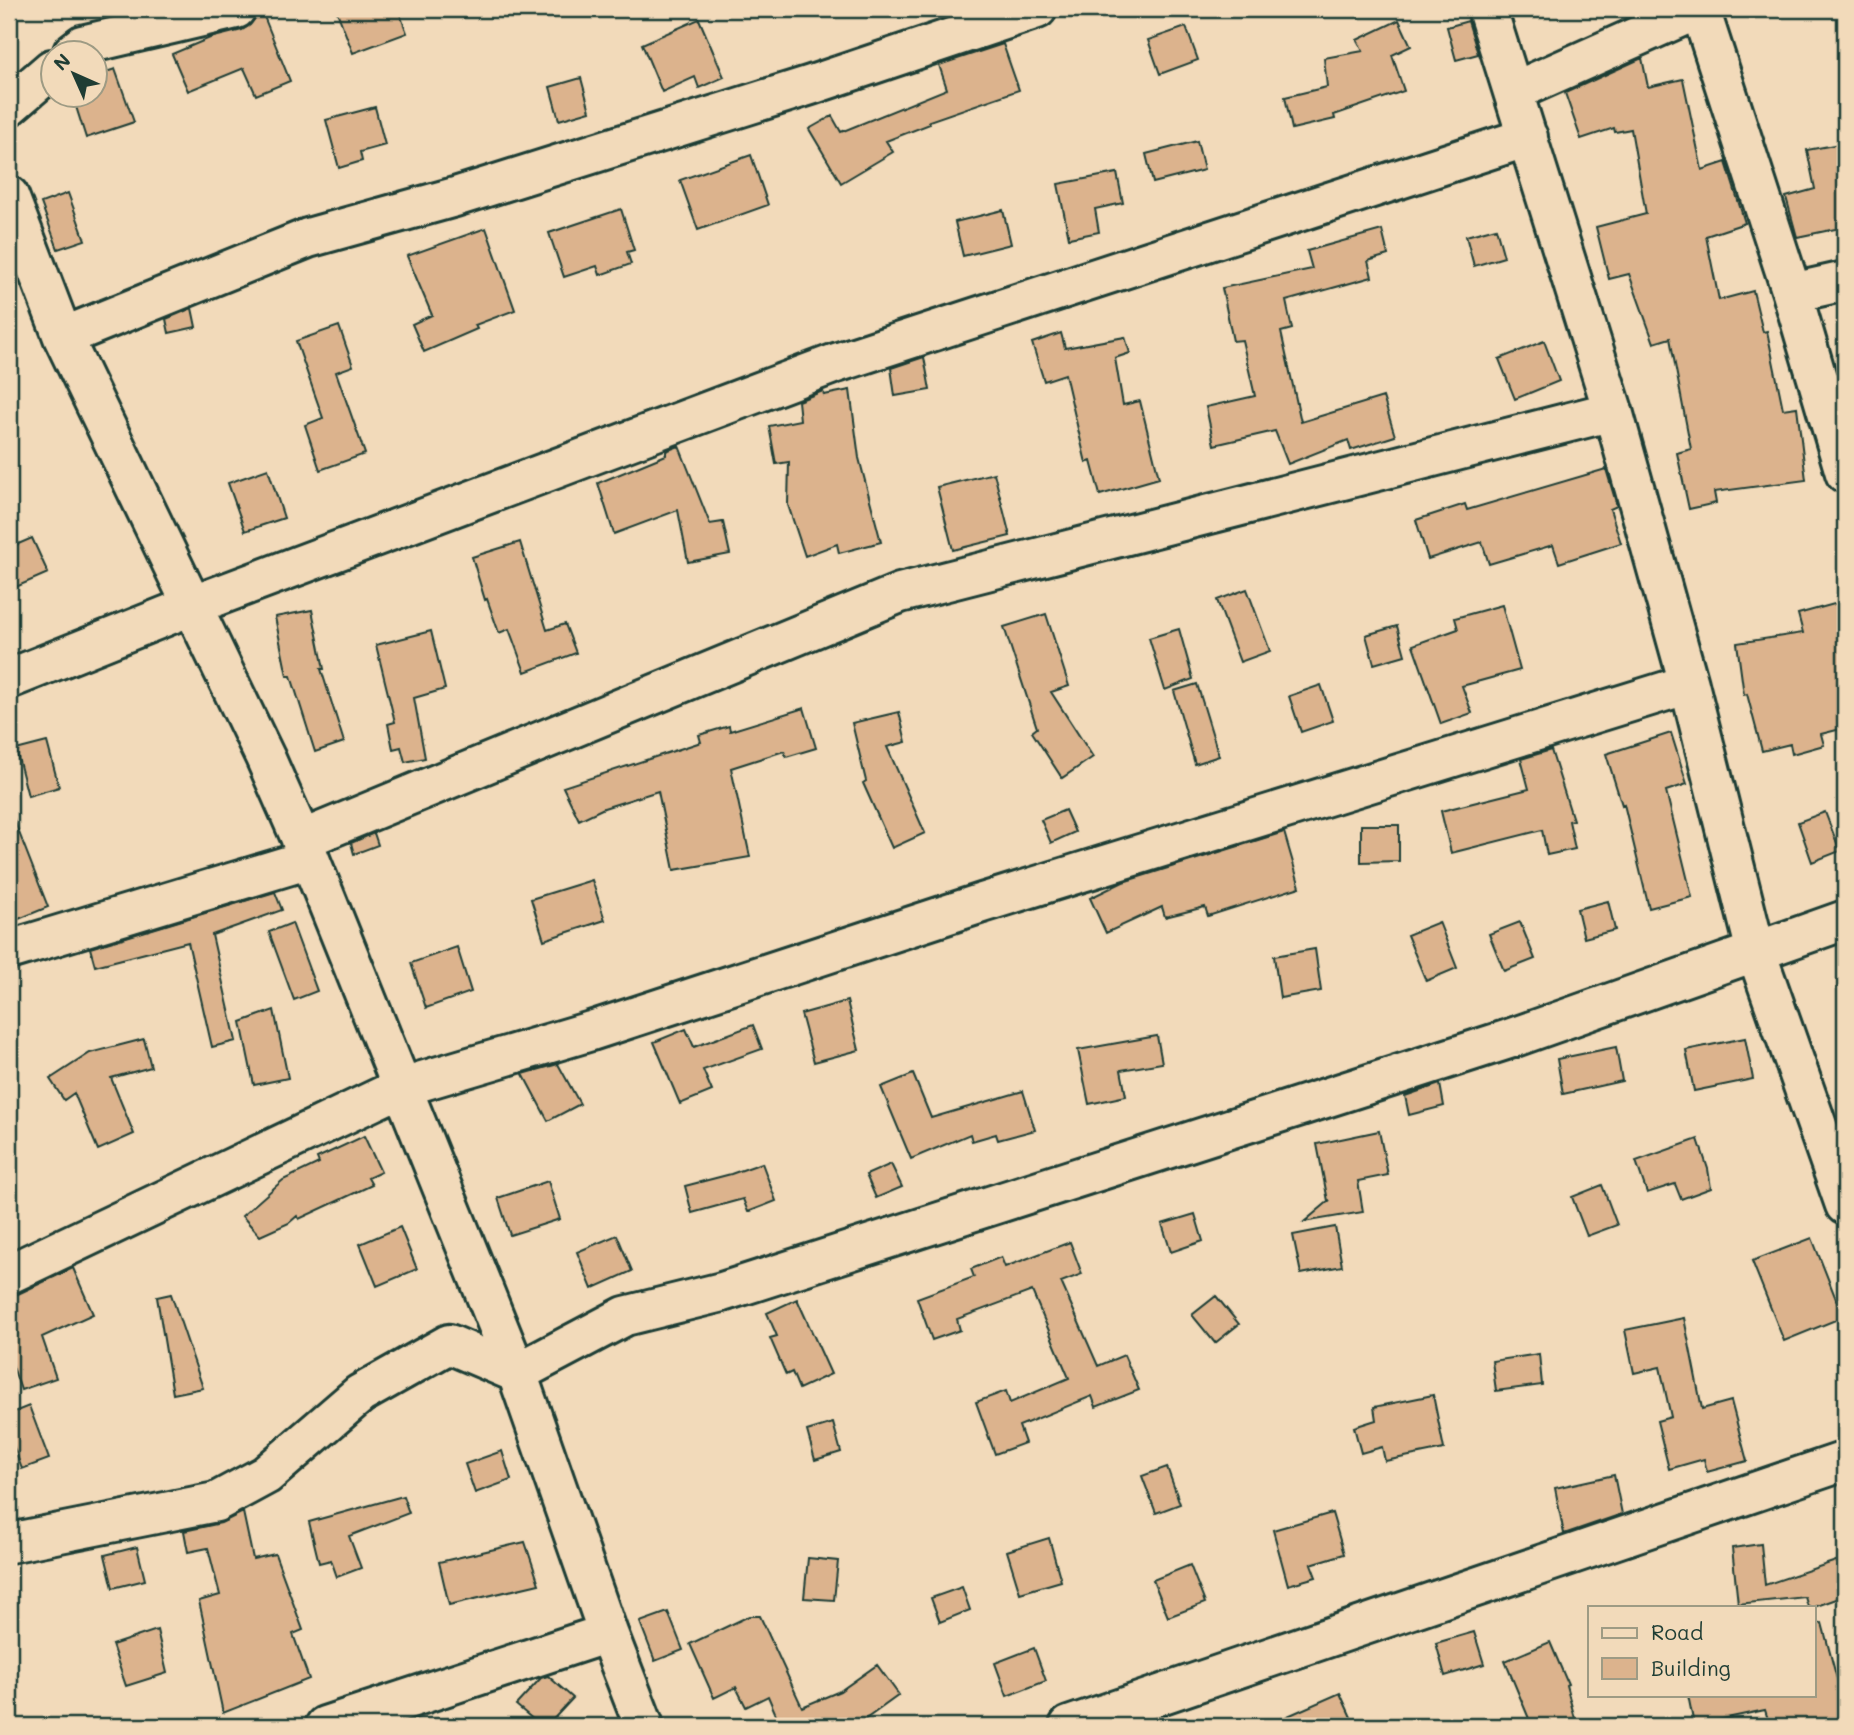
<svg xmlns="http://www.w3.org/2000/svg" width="1854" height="1735" viewBox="0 0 1854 1735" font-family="Mali,sans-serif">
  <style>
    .building { fill: #dcb38d; stroke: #1f3d34; stroke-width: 2 }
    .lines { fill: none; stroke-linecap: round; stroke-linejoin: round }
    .street-casing { stroke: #1f3d34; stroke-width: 44 }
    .street { stroke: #f2daba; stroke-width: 38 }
  </style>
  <rect width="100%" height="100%" fill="#f2daba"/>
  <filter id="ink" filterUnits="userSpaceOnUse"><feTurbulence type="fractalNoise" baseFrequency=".0143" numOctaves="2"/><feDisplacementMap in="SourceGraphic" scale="14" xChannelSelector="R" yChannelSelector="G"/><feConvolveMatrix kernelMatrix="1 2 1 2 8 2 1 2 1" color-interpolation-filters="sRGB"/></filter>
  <g filter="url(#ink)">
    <path class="building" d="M336,9H398L407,33L353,53Z
      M263,14L290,81L256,95L244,68L188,91L172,54L210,38L242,30L250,25L256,17Z
      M699,19L724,77L699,88L695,77L662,92L642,44Z
      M1399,20L1411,46L1392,55L1404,91L1334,115L1335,119L1292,129L1285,97L1327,87L1324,58L1363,51L1357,40Z
      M1468,21L1478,54L1456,60L1447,27Z
      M1186,27L1198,60L1160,74L1148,40Z
      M1003,44L1019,90L929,121L930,124L886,141L893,152L841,183L809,129L832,116L841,132L947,89L939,65Z
      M1642,58L1648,87L1683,79L1702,170L1726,162L1745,223L1706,236L1719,300L1753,291L1763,332L1767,331L1783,409L1797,407L1806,480L1714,492L1716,503L1689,509L1677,453L1691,449L1670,338L1654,343L1629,274L1609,279L1596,227L1646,214L1631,129L1615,132L1614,128L1581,139L1565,93Z
      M115,69L134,122L86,138L72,94H94V76Z
      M581,78L590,111L559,120L550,87Z
      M375,107L385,145L360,152L362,161L339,168L326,120Z
      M1197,141L1204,170L1153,183L1146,154Z
      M1845,143V227L1797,237L1786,197L1815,189L1807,150Z
      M751,155L768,205L698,230L680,180Z
      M1117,173L1123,203L1095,209L1099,232L1069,238L1058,184Z
      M68,193L85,240L58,249L41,203Z
      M621,209L634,250L627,252L631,264L600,275L597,266L564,277L549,233Z
      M1003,210L1011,244L963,256L955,222Z
      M486,228L515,310L475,325L477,329L424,352L412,324L432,315L407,256Z
      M1496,228L1504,257L1474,266L1466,236Z
      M1382,230L1388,255L1368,261L1372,277L1286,301L1292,329L1281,332L1301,422L1383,397L1395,436L1351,450L1348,440L1288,464L1275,431L1214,445L1206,407L1255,396L1242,340L1233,341L1222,288L1312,269L1307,251Z
      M192,308L196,327L169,333L166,319Z
      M339,326L353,366L336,372L365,454L320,470L305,425L323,418L296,341Z
      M1061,333L1065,348L1125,337L1130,353L1115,358L1123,405L1140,401L1159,478L1100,495L1091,461L1086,463L1065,374L1044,381L1032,343Z
      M1544,341L1559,381L1515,399L1499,359Z
      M924,357L930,390L895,396L891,368Z
      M850,390L859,458L881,542L839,553L837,544L805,556L788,505L789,462L776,464L769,426L800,420L798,401L823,391L824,395Z
      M679,446L710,524L723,522L730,554L688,562L678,510L614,534L598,483L666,455V451Z
      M268,469L284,518L245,531L228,483Z
      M1606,469L1617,506L1610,509L1621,543L1559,563L1553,545L1489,564L1482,542L1428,559L1416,520L1465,504L1467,510Z
      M994,473L1010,536L953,550L937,487Z
      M32,538L48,573L9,590V548Z
      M520,542L547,630L565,624L576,653L525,672L509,629L499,633L487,599L485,600L472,557Z
      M1247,589L1270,651L1240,662L1217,600Z
      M1845,601V728L1821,734L1824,745L1792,754L1790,744L1762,751L1747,694L1744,695L1737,643L1803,633L1798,614Z
      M1502,605L1520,670L1462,686L1472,713L1441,724L1413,645L1458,629L1455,618Z
      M312,610L324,669H321L344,742L315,752L291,676H287L275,617Z
      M1046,614L1069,686L1051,692L1093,757L1062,778L1032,732L1037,728L1004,627Z
      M1397,626L1405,655L1374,664L1366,635Z
      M1179,629L1193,679L1165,690L1149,638Z
      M431,631L445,689L414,698L425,758L405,762L401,747L393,749L388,724L395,722L376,645Z
      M1197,684L1219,756L1195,764L1174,691Z
      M1321,685L1333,721L1301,732L1289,696Z
      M804,708L816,748L786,757L784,751L731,768L750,857L674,870L658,791L604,808L579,820L563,787L701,742L699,735L729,726L730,731Z
      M899,712L906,742L887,747L925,833L892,848L863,783L866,781L852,723Z
      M1671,733L1687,784L1666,791L1692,897L1649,908L1624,804L1622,805L1606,754Z
      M47,742L59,787L28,796L16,750Z
      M1551,750L1573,820L1569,821L1575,849L1547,855L1542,830L1451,853L1441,811L1529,789L1521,759Z
      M1065,810L1075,832L1051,843L1041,820Z
      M9,812H11L48,907L9,923Z
      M1825,812L1840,851L1812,862L1798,822Z
      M1361,825H1399V861L1361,862Z
      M1284,832L1300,887L1208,916L1205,907L1165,917L1162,907L1106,933L1090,898L1123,882Z
      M374,833L378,845L354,854L351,843Z
      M592,880L605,920L544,940L531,899Z
      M275,892L282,910L212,935L236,1041L212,1047L188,942L95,966L90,948Z
      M1608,901L1615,930L1584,938L1577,909Z
      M1439,922L1457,968L1426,981L1407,935Z
      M1520,922L1535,959L1504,971L1489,934Z
      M292,923L317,991L294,1000L269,932Z
      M457,947L471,992L426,1008L411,963Z
      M1315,949L1321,991L1280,998L1274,956Z
      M847,1001L859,1050L814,1062L801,1014Z
      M274,1010L288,1078L254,1085L241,1022Z
      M753,1025L762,1049L703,1070L712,1091L680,1104L654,1042L686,1029L694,1047Z
      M1157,1036L1162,1063L1121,1070L1126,1096L1089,1104L1078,1050Z
      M1745,1038L1753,1079L1694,1091L1686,1050Z
      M144,1039L151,1067L111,1078L134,1134L98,1150L74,1093L64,1100L50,1079L90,1053Z
      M1616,1047L1622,1081L1563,1094L1557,1059Z
      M558,1064L580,1104L548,1121L523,1074Z
      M913,1074L931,1118L1023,1091L1035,1130L998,1140L996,1134L972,1141L970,1134L911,1159L881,1087Z
      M1440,1084L1444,1106L1409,1115L1405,1096Z
      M1379,1131L1388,1175L1358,1181L1363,1212L1304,1222L1330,1200L1328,1201L1317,1144Z
      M364,1136L381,1172L368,1178L372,1185L299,1219L297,1216L289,1223L260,1236L242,1216L283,1180L319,1163L317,1158Z
      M1698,1139L1708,1169L1711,1188L1681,1199L1675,1184L1647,1193L1636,1161Z
      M762,1163L776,1201L748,1212L743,1199L692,1213L685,1186L731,1174Z
      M891,1164L902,1187L876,1198L866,1175Z
      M548,1181L560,1219L510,1235L498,1198Z
      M1602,1185L1617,1225L1587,1236L1572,1197Z
      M1195,1214L1203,1241L1171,1252L1162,1224Z
      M400,1227L417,1269L377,1286L360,1244Z
      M1335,1227L1342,1266L1301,1274L1293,1235Z
      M617,1235L632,1271L592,1289L577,1252Z
      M1812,1238L1843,1317L1784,1341L1752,1261Z
      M1070,1242L1082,1274L1061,1282L1098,1366L1124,1355L1139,1390L1096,1407L1092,1396L1019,1426L1025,1443L995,1454L976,1402L1006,1391L1010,1403L1069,1378L1032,1291L957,1319L960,1330L932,1340L917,1298L974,1277L971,1269L1001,1257L1005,1267Z
      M73,1268L93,1314L42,1337L56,1378L21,1390L9,1355V1296L18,1294Z
      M171,1294L203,1388L173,1394L157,1297Z
      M1216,1296L1239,1324L1215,1343L1192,1315Z
      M797,1299L831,1374L799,1389L792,1372L786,1375L770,1338L777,1336L767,1313Z
      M1684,1318L1702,1409L1731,1401L1747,1461L1707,1472L1704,1459L1669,1469L1657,1421L1671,1417L1660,1367L1634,1373L1625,1330Z
      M1539,1354L1542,1385L1496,1391L1492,1361Z
      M1433,1395L1444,1449L1385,1461L1382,1447L1361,1453L1354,1427L1376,1420L1374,1407Z
      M29,1406L49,1459L22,1469L9,1434V1414Z
      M833,1423L841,1452L815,1460L807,1431Z
      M502,1451L511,1480L475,1493L465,1464Z
      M1167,1467L1180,1504L1156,1513L1142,1476Z
      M1614,1475L1622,1514L1564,1534L1555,1488Z
      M403,1496L409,1513L349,1536L361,1568L337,1577L331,1560L319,1563L309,1522Z
      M243,1512L253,1559L275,1554L303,1630L293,1634L309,1679L223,1713L199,1601L220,1595L208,1548L188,1552L184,1531L221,1523Z
      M1332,1513L1344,1554L1311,1564L1316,1577L1288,1585L1273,1530Z
      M1049,1538L1061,1581L1020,1593L1007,1551Z
      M525,1542L539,1584L449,1605L439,1562Z
      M1761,1544L1765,1585L1845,1558V1596L1814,1607H1808L1805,1597L1738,1604L1732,1548Z
      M137,1547L145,1580L113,1588L105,1555Z
      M808,1558L838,1561L834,1600L804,1598Z
      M1190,1565L1205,1603L1168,1617L1153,1580Z
      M962,1587L970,1610L940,1622L931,1598Z
      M668,1612L683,1650L655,1661L640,1622Z
      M749,1616H760L802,1707L840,1691L877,1665L899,1695L856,1726H757L777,1717L768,1696L746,1707L736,1687L714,1698L690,1644Z
      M1822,1623L1845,1709V1726H1770L1765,1710L1694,1725L1688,1695H1814V1624Z
      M157,1630L167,1673L126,1686L112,1645Z
      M1474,1632L1484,1664L1445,1676L1436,1643Z
      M1550,1642L1568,1684L1566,1685L1577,1726H1532L1505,1661Z
      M1034,1648L1046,1681L1007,1696L995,1663Z
      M548,1676L573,1698L547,1726H541L516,1705L541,1678Z
      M1340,1693L1355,1726H1265Z"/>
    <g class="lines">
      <g class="street-casing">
        <path id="street" d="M1487,9L1613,411L1689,684L1756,952L1845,1205
          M1700,9L1792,293L1845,473
          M73,52L82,45L236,9
          M1513,92L1699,9
          M9,106L52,69
          M9,196L63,337L265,757L310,859L517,1373L608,1633L644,1726
          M1792,293L1845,281
          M63,337L308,238L455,197L811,85L1037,9
          M9,679L191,606L836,363L1528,137
          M301,840L900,593L1613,411
          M9,950L310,859
          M9,1274L402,1087L591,1031L982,903L1689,684
          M9,1543L216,1502L266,1475L360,1394L449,1344L517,1373L625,1316L722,1292L1509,1039L1845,920
          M325,1726L608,1633
          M1069,1726L1845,1461"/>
      </g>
      <use href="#street" class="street"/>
    </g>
  </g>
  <rect width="1854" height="1735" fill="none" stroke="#f2daba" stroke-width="35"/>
  <rect x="18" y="18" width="1819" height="1700" fill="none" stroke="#1f3d34" stroke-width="2.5" filter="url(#ink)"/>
  <rect x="1588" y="1606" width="228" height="91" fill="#f2daba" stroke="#9e9b84" stroke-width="2"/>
  <rect x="1602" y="1628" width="35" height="10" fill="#f2daba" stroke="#9e9b84" stroke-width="2"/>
  <text x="1651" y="1640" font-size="21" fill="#1f3d34">Road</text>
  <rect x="1602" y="1658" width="35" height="21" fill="#dcb38d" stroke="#9e9b84" stroke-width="2"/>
  <text x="1651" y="1676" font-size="21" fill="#1f3d34">Building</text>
  <g transform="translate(74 74) rotate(315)"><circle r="33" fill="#f2daba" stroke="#9e9b84" stroke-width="2"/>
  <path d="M0-5L12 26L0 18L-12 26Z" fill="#1f3d34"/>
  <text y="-10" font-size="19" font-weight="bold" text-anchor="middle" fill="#1f3d34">N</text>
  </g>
</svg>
